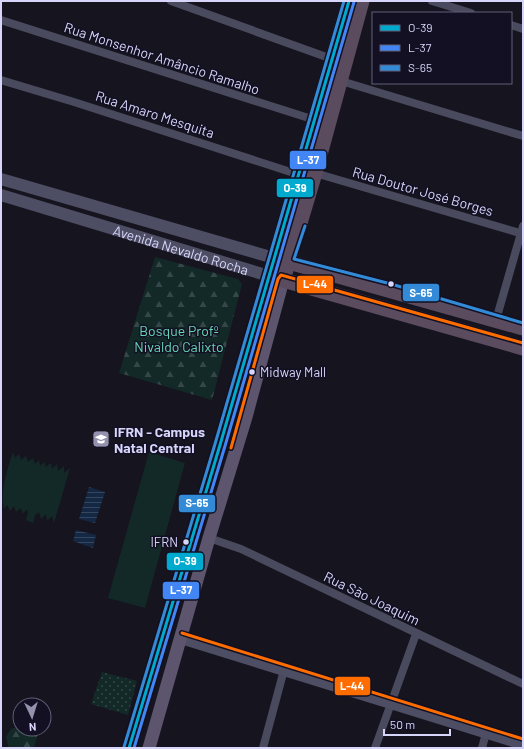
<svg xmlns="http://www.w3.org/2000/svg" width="524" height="749" viewBox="0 0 524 749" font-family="Barlow,sans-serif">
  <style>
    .grass { fill: url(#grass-dots) }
    .forest { fill: url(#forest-firs) }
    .pitch { fill: #132928 }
    .water { fill: url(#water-rules) }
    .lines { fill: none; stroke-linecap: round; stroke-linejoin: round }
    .street { stroke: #4a4a5e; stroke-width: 8 }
    .secondary { stroke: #4d4d64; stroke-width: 12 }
    .primary { stroke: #5d556e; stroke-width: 13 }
    .highway { stroke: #5b4b5f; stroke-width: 15 }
    .bus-1-casing { stroke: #121022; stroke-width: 6 }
    .bus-2-casing { stroke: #121022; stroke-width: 6 }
    .bus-3-casing { stroke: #121022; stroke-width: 6 }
    .bus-4-casing { stroke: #121022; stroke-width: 6 }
    .bus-1 { stroke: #00a9ce; stroke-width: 3 }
    .bus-2 { stroke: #4286f5; stroke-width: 3 }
    .bus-3 { stroke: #338bd7; stroke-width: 3 }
    .bus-4 { stroke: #ff6c00; stroke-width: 3 }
    .bus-dot { fill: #d8d5fb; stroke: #121022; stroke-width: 1.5 }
    .labels { text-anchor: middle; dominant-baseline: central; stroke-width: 3; stroke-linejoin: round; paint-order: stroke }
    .bus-label { font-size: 13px; fill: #d8d5fb; stroke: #121022; text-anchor: start }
    .street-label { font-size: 14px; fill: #d8d5fb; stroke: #121022 }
    .park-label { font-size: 14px; fill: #67d5b6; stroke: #121022 }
    .poi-label { font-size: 14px; font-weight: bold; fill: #d8d5fb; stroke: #121022; text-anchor: start }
    .line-badge { stroke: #121022; stroke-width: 1.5 }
    .badge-label { font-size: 11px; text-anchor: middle; font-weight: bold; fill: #fff }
  </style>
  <defs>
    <pattern id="grass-dots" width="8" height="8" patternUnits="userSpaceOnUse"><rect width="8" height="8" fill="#132928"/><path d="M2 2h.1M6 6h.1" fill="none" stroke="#354748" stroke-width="1.8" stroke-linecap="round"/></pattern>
    <pattern id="forest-firs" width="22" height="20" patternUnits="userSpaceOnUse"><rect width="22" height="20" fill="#132928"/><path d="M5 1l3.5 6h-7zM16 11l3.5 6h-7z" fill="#354748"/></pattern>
    <pattern id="water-rules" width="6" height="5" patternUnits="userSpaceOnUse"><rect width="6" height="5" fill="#142844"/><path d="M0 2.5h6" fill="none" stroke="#354660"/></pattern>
  </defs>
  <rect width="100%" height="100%" fill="#16141e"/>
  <path class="grass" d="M102,672L137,681L128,715L91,704Z"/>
  <path class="forest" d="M155,257L238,279L242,284L212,400L119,373Z
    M19,726L20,729L31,730L37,736L34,748H9L6,737L11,729Z"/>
  <path class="pitch" d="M13,452L15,458L19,454L21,460L26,456L28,462L33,458L35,464L39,460L40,466L44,462L46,467L51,463L52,469L57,464L58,471L64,466V473L70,468L54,523L52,516L47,521L46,514L41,519L39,512L35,515L33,523L26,520L28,513L27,509L23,514L21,508L16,512L14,506L10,511L7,505L4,509C0,491 7,470 13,452Z
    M149,452L185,463L145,608L108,598Z"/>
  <path class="water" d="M89,487L105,492L95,523L79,519Z
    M76,530L96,535L93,548L73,541Z"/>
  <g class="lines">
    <path class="street" d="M171,1L332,59
      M432,1L471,13
      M1,20L315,120
      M511,25L523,29
      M1,80L74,102L300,175
      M341,81L523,136
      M315,173L523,234
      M496,320L523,226
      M209,538L241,549L523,684
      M263,748L284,670
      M375,748L416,634
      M482,748L486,733"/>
    <g class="secondary">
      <path d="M1,179L274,258"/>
      <path id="s1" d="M1,195L269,276"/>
      <path d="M181,638L523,744"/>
    </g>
    <path class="primary" d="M129,748L220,445L269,276
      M149,748L209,538L246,417L283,280"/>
    <path class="highway" d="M349,1L269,276L523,348
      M278,259L523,328
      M283,280L315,173L362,1"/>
    <g class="bus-1-casing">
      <path id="bus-1" d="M129,748L220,445L349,1"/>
    </g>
    <g class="bus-2-casing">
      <path id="bus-2" d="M134,748L225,446L354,2"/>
    </g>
    <g class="bus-3-casing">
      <path id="bus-3" d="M305,226L294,259L391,284L523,323
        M124,747L215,444L344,1"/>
    </g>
    <g class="bus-4-casing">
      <path id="bus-4" d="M231,448L278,279L281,275L523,343
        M182,633L523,739"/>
    </g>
    <use href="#bus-1" class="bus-1"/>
    <use href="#bus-2" class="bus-2"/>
    <use href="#bus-3" class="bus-3"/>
    <use href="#bus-4" class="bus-4"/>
  </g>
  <defs>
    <g id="university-square" transform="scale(0.9)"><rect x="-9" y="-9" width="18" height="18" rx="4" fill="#9491ae" stroke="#121022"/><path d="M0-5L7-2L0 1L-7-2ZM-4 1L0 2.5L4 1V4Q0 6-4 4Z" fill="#fff"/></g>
  </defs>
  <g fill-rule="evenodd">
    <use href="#university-square" x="101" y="439"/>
  </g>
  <g class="bus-dot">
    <circle cx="391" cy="284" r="3.5"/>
    <circle cx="252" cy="372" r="3.5"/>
    <circle cx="186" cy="542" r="3.5"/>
  </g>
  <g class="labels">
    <g class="bus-label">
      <text x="260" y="372">Midway Mall</text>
      <text x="178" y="542" text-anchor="end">IFRN</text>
    </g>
    <g class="street-label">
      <text transform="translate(162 58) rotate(18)">Rua Monsenhor Amâncio Ramalho</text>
      <text transform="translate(155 114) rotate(18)">Rua Amaro Mesquita</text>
      <text transform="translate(423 191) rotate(16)">Rua Doutor José Borges</text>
      <text stroke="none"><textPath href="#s1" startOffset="188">Avenida Nevaldo Rocha</textPath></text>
      <text transform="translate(372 598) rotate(26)">Rua São Joaquim</text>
    </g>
    <g class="park-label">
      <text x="179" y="330">Bosque Profº<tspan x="179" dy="16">Nivaldo Calixto</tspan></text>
    </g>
    <g class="poi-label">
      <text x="114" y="431">IFRN - Campus<tspan x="114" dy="16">Natal Central</tspan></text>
    </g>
  </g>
  <g class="line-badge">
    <rect x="289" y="150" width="38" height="20" rx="4" fill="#4286f5"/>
    <rect x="276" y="178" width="38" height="20" rx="4" fill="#00a9ce"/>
    <rect x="296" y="275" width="38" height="19" rx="4" fill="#ff6c00"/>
    <rect x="402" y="283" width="38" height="19" rx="4" fill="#338bd7"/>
    <rect x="178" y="494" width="38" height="19" rx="4" fill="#338bd7"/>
    <rect x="166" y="552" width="38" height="19" rx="4" fill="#00a9ce"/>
    <rect x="162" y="581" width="38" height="19" rx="4" fill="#4286f5"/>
    <rect x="334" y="676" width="37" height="20" rx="4" fill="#ff6c00"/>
  </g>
  <g class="badge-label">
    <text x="308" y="164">L-37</text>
    <text x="295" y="192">O-39</text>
    <text x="315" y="288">L-44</text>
    <text x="421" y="297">S-65</text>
    <text x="197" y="507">S-65</text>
    <text x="185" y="565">O-39</text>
    <text x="181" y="594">L-37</text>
    <text x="352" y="690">L-44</text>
  </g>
  <rect width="524" height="749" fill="none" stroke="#d8d5fb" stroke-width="4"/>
  <rect x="372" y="12" width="140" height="72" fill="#121022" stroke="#615f79"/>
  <rect x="380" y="25" width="20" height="6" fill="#00a9ce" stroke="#615f79"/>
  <text x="408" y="32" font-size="12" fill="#d8d5fb">O-39</text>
  <rect x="380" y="45" width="20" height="6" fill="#4286f5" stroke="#615f79"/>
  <text x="408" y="52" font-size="12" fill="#d8d5fb">L-37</text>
  <rect x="380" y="65" width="20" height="6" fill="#338bd7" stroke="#615f79"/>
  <text x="408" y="72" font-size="12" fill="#d8d5fb">S-65</text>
  <g transform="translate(32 717) rotate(176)"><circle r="19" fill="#121022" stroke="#615f79"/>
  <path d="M0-3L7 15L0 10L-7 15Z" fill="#9491ae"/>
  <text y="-6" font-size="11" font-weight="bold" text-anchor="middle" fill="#d8d5fb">N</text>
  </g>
  <path d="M384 729v6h66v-6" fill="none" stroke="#d8d5fb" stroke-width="2"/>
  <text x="390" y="729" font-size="12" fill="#d8d5fb" stroke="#121022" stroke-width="3" paint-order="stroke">50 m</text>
</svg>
